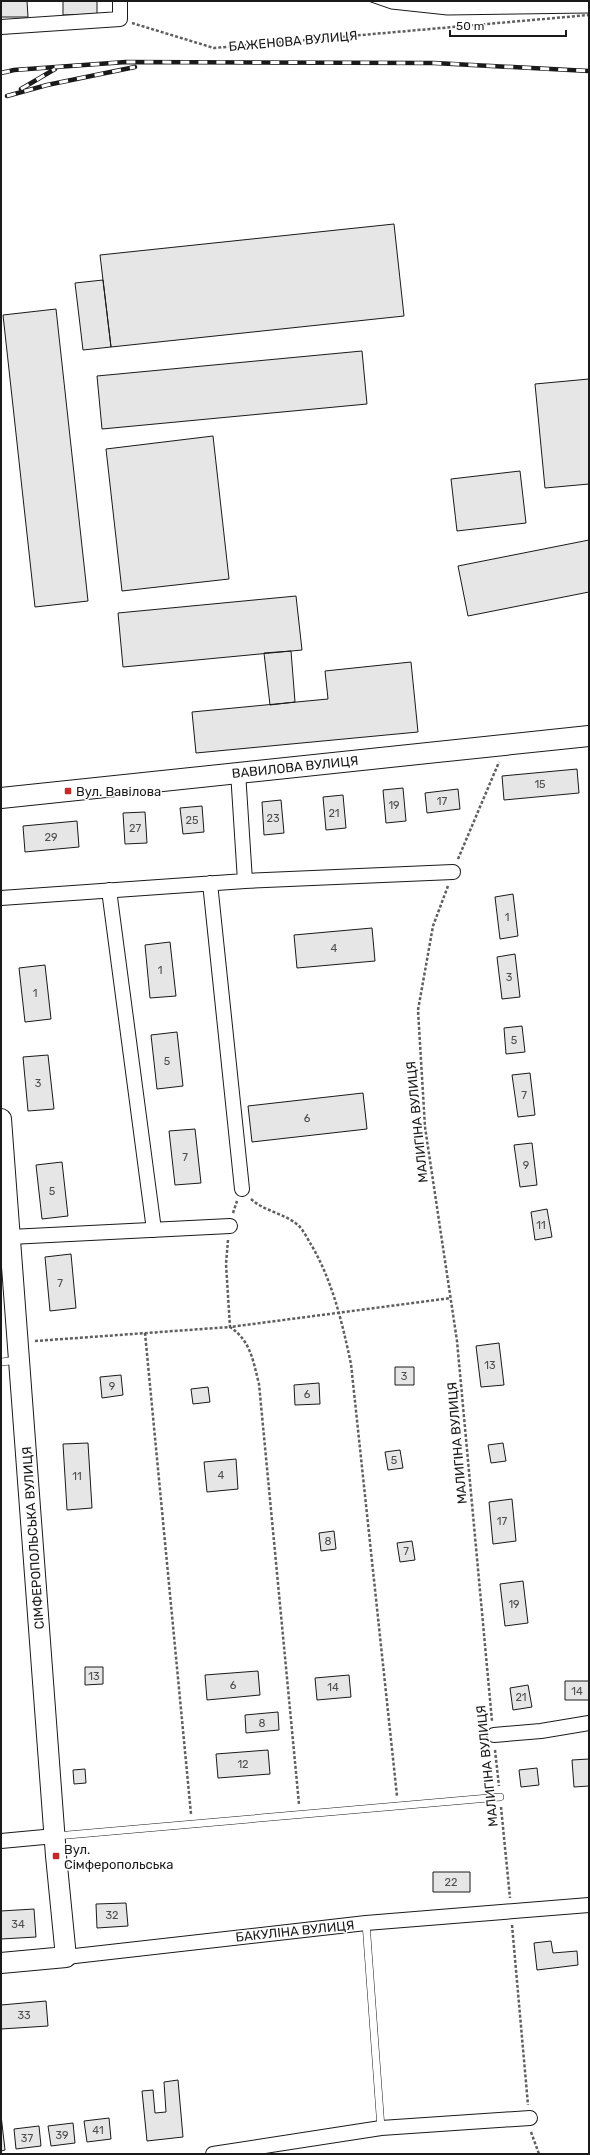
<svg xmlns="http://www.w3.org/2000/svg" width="590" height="2155" viewBox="0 0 590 2155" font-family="Rubik,sans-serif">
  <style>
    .building { fill: #e6e6e6; stroke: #1a1a1a }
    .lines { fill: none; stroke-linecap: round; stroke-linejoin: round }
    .lane-casing { stroke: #1a1a1a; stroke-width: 8 }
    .street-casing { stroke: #1a1a1a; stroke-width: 16 }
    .secondary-casing { stroke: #1a1a1a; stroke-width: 22 }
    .path { stroke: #5f5f5f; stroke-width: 2.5; stroke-dasharray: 3 2; stroke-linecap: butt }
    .lane { stroke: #fff; stroke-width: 7 }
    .street { stroke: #fff; stroke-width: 14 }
    .secondary { stroke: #fff; stroke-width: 20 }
    .tram { stroke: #1a1a1a; stroke-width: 1 }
    .rail-casing { stroke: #1a1a1a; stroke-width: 4.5 }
    .rail { stroke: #fff; stroke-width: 3; stroke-dasharray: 9; stroke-linecap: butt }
    .fence { stroke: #1a1a1a; stroke-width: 1; stroke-dasharray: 5 2; stroke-linecap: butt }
    .poi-dot { fill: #c62828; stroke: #fff; stroke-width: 1.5 }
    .labels { text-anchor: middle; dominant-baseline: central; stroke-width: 3; stroke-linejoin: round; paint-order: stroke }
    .number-label { font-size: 11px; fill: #4d4d4d }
    .street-label { font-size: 13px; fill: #1a1a1a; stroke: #fff }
    .poi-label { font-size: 13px; fill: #1a1a1a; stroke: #fff; text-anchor: start }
  </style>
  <rect width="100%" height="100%" fill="#fff"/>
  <path class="building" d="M1,1H27L28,17H1Z
    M63,1H97V14L63,15Z
    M394,224L404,316L111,347L100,255Z
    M103,280L111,347L83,350L75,283Z
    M56,309L88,601L35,607L3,315Z
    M362,351L367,404L102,429L97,376Z
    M589,379V484L545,488L535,384Z
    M213,436L229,579L122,591L106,449Z
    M520,471L526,523L457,531L451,479Z
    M589,540V592L468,616L458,566Z
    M296,596L302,650L123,667L118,613Z
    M291,651L295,702L270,705L264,653Z
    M411,662L418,732L196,753L192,712L328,699L325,671Z
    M577,769L579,793L504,800L502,776Z
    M403,788L406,821L386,823L383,790Z
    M458,789L460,809L427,813L425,793Z
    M343,795L346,828L326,830L323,797Z
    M281,800L284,833L264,835L262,802Z
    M202,806L204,832L183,834L180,808Z
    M145,812L147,843L125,844L123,813Z
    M77,821L79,847L25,852L23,826Z
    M513,894L518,936L500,939L495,897Z
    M372,928L375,961L297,968L294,935Z
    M170,942L176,996L150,998L145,945Z
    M515,954L520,997L502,999L497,957Z
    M45,965L51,1019L25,1022L19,968Z
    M522,1026L525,1052L506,1054L504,1028Z
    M177,1032L183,1086L157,1089L151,1035Z
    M48,1055L54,1109L28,1111L23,1057Z
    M530,1073L535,1115L518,1117L512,1075Z
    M363,1093L367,1129L252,1142L248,1106Z
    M195,1129L201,1183L175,1185L169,1131Z
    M532,1143L537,1185L520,1187L514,1145Z
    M62,1162L68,1216L42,1219L36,1165Z
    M547,1209L552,1237L535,1240L531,1212Z
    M71,1254L76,1308L50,1311L45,1257Z
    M499,1343L504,1385L481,1387L476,1346Z
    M395,1367H414V1385H395Z
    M121,1375L123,1395L102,1398L100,1377Z
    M319,1383L320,1404L295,1405L294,1385Z
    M208,1387L210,1402L193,1404L191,1389Z
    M88,1443L92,1508L67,1510L63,1444Z
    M503,1443L506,1461L491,1463L488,1445Z
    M400,1450L403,1468L388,1470L385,1452Z
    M236,1459L238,1489L207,1492L204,1462Z
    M512,1499L516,1541L493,1544L489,1502Z
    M334,1531L336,1549L321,1551L319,1533Z
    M412,1541L415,1560L400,1562L397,1543Z
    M523,1581L528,1623L505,1626L500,1584Z
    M85,1667H103V1684L85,1685Z
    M258,1671L260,1695L207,1700L205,1675Z
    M349,1675L351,1697L317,1700L315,1678Z
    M565,1681H589V1700H565Z
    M528,1685L532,1707L513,1710L510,1688Z
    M278,1712L279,1730L246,1733L245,1715Z
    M268,1750L270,1774L218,1778L216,1754Z
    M589,1759V1786L574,1787L572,1760Z
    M537,1768L539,1785L521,1787L519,1770Z
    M85,1769L86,1783L74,1784L73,1770Z
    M433,1872H470V1892H433Z
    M126,1903L128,1926L97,1928L96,1904Z
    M34,1909L36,1937L1,1939V1911Z
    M551,1941L553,1953L577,1951L578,1965L537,1970L534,1943Z
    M46,2001L48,2026L1,2029V2005Z
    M178,2080L183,2137L147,2141L142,2091L153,2090L155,2113L166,2112L164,2082Z
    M1,2115L5,2150L1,2151Z
    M109,2118L111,2139L87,2142L84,2121Z
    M73,2123L75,2143L51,2146L48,2126Z
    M39,2126L41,2146L16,2149L14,2129Z"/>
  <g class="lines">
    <g class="lane-casing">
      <path id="lane" d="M1,1362L19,1360
        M56,1836L500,1797
        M366,1923L381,2128"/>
    </g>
    <g class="street-casing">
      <path id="street" d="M1,27L120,19V1
        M245,881L453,872
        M210,883L242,1189
        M109,890L154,1230
        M1,898L245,881L238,772
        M10,1237L230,1226
        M494,1735L541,1731L589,1723
        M1,1841L55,1836
        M66,1957L366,1923L589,1905
        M213,2154L381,2128L530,2118"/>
    </g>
    <g class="secondary-casing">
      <path id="secondary" d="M1,798L589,736
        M1,1119L56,1856L66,1957L1,1963"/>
    </g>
    <path class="path" d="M132,23L214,48L589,15
      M458,859L499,762
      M448,886L433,926L418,1010L425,1127L457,1341L492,1721
      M251,1199C265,1212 285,1213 299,1226C304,1231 308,1240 312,1246C333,1283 342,1322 351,1364L397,1796
      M233,1213L237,1201
      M228,1240L226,1264L230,1327L451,1298
      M145,1333L191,1814
      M35,1341L230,1327C251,1341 253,1361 259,1384L299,1804
      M495,1750L499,1786
      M501,1807L510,1898
      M512,1925L528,2105
      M531,2132L539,2154"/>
    <use href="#lane" class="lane"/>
    <use href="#street" class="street"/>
    <use href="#secondary" class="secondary"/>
    <path class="tram" d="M368,1L391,9L447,15L589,13"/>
    <g class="rail-casing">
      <path id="rail" d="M1,73L14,70L126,62L434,63L589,71
        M21,89L55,69
        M7,96L47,85L135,67"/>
    </g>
    <use href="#rail" class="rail"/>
    <path class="fence" d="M421,1H437"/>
  </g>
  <g class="poi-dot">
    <rect x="64" y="787" width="8" height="8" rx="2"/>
    <rect x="52" y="1852" width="8" height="8" rx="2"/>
  </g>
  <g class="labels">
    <g class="number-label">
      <text x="540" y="784">15</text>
      <text x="442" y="801">17</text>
      <text x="394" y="805">19</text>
      <text x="334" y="813">21</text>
      <text x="273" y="818">23</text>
      <text x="192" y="820">25</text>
      <text x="135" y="828">27</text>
      <text x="51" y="837">29</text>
      <text x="507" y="917">1</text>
      <text x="334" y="948">4</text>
      <text x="160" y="970">1</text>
      <text x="509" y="977">3</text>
      <text x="35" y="993">1</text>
      <text x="514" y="1040">5</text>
      <text x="167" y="1061">5</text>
      <text x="38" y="1083">3</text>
      <text x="524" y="1095">7</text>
      <text x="307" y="1118">6</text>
      <text x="185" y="1157">7</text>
      <text x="526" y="1165">9</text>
      <text x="52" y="1191">5</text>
      <text x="541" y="1225">11</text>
      <text x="60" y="1283">7</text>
      <text x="490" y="1365">13</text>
      <text x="404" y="1376">3</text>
      <text x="112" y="1386">9</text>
      <text x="307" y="1394">6</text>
      <text x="394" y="1460">5</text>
      <text x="221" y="1475">4</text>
      <text x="77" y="1476">11</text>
      <text x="502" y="1521">17</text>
      <text x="328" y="1541">8</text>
      <text x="406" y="1551">7</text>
      <text x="514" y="1604">19</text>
      <text x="94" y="1676">13</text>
      <text x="233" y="1685">6</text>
      <text x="333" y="1687">14</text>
      <text x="577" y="1691">14</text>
      <text x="521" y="1697">21</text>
      <text x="262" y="1723">8</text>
      <text x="243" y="1764">12</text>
      <text x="451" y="1882">22</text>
      <text x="112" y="1915">32</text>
      <text x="18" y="1924">34</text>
      <text x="24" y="2015">33</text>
      <text x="98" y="2130">41</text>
      <text x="62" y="2135">39</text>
      <text x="27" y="2138">37</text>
    </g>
    <g class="street-label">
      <text transform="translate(293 41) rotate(-5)">БАЖЕНОВА ВУЛИЦЯ</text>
      <text transform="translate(295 767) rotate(-6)">ВАВИЛОВА ВУЛИЦЯ</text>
      <text transform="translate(417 1122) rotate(-96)">МАЛИГІНА ВУЛИЦЯ</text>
      <text transform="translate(457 1443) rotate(-95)">МАЛИГІНА ВУЛИЦЯ</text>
      <text transform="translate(33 1538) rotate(-94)">СІМФЕРОПОЛЬСЬКА ВУЛИЦЯ</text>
      <text transform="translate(487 1766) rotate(-96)">МАЛИГІНА ВУЛИЦЯ</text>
      <text transform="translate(295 1931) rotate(-6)">БАКУЛІНА ВУЛИЦЯ</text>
    </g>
    <g class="poi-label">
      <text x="76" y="791">Вул. Вавілова</text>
      <text x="64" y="1849">Вул.<tspan x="64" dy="15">Сімферопольська</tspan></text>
    </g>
  </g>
  <rect width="590" height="2155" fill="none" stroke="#1a1a1a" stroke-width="4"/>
  <path d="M450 30v6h116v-6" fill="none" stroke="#1a1a1a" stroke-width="2"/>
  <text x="456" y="30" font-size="12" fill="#1a1a1a" stroke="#ffffff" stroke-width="3" paint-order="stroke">50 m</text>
</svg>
